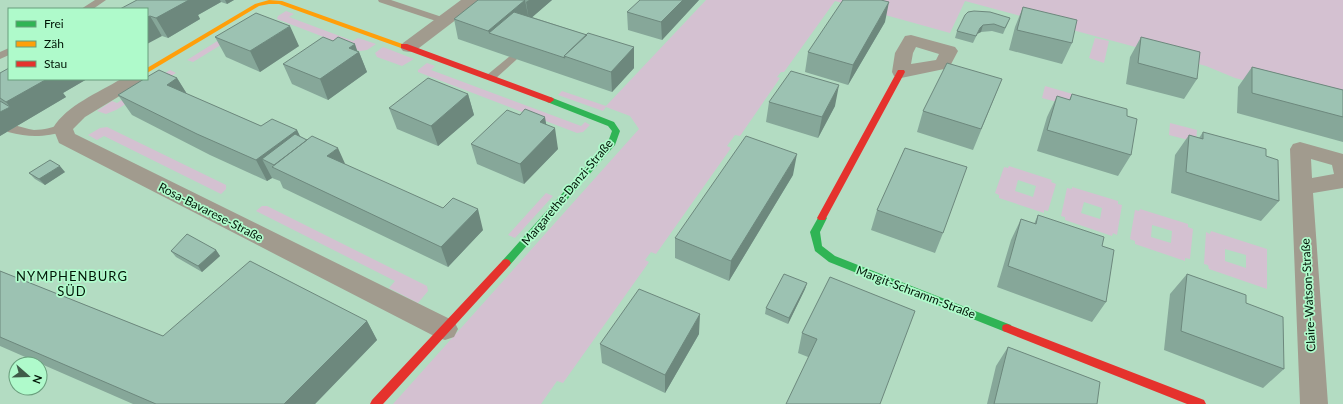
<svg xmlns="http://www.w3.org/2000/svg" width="1343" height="404" viewBox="0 0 1343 404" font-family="Lato,sans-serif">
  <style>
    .green { fill: #d4c1d1; fill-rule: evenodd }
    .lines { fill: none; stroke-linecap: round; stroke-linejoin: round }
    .lane { fill: #a19b8e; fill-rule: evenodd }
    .street { fill: #a19b8e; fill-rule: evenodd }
    .fast { fill: #30b455; fill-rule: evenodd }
    .slow { fill: #ff9f0a; fill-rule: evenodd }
    .jam { fill: #e5322d; fill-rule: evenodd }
    .wall { fill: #86a799 }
    .shaded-wall { fill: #6d887d }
    .building { fill: #9cc2b2; stroke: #6d887d }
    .labels { text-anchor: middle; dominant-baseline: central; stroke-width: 3.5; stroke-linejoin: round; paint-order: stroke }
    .street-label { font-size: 12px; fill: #001506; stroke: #affacb }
    .neighbourhood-label { font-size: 13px; letter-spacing: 1px; fill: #001506; stroke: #affacb }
  </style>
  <rect width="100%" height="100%" fill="#b3dcc2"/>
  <path class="green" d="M706,0H1343V106L1235,78L1206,66L965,1L950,33L835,1L784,72H781L777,77L780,78L740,136L735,135L727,146L731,148L656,254L651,252L645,260L649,262L563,383L557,381L541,404H393L639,129L630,116L606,107L603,111L558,95L562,91L606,106Z
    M286,11L294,14L289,17L353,41L358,38L376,44L367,50L360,51L277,19L278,16Z
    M257,23L193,62L187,60L243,25Z
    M1095,38L1109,41L1104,63L1089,58Z
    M383,47L414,59L402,66L377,57L375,53Z
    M427,63L435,66L431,70L581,126L585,122L590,125L583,132L577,133L418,72V70Z
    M170,70L176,73L116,110L106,114L97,111L112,101L117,103Z
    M1045,86L1114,106L1112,117L1042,98Z
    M1170,123L1197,130L1196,142L1169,135Z
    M107,127L226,185V189L221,194L104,136L97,140L88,135L100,128Z
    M1009,166L1052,180L1051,182L1056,184L1048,211L1044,210V213L999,198V195L995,193L1004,167L1008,168ZM1018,180L1036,186L1033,197L1015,191Z
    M1072,187L1118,201V204L1122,205L1117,235L1113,233L1112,236L1065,220V217L1061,216L1067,188L1072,189ZM1084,202L1102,208L1100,219L1081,213Z
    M546,193L553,196L515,238L508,235Z
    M262,206H267L427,286L428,291L418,303L389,288L395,281L256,211Z
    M1140,209L1188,224V227L1193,229L1190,259L1185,258V261L1135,244V241L1130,239L1135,210L1139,211ZM1152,225L1172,231L1171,243L1151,237Z
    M1211,231L1267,249V289L1209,269L1208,265L1204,264L1206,232L1210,234ZM1225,249L1246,255V268L1225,261Z"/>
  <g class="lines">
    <path class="lane" d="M95,0H106L93,9H81Z
      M378,0H391L448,19L450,21L448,23H442L379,2Z
      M9,48V55L0,59V52Z
      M513,55L518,58L516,60L495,79H487L486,77L487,75L510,56Z
      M63,124L67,125L68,128L67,131C44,137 31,138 8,132L7,129L8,126C16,124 26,129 34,130C44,130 53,127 63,124Z"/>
    <path class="street" d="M461,0H480L478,3L415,51L409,52L403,51L400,47L403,43Z
      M911,35L955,47L958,51L949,68L901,78L894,76L892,72L895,53L905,36ZM916,47L939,54L936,60L911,64L913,53Z
      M121,79H143L141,83L85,117L73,129L75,134L454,321L458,329L454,337L445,340L436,337L59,143L53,128C67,105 98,93 121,79Z
      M1300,142L1343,154V188L1313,193L1328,404H1300L1290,149L1293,144ZM1311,159L1332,165L1334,174L1312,178Z"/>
    <path class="fast" d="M550,97L614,122L620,131L615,145L509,266H503L501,263L503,260L608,142L612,131L608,126L547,102L546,100Z
      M822,215L825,216L827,218L820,232L822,246L835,256L1011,325L1012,328L1011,331L1007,332L1003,331L829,262L815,251L810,232L819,216Z"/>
    <path class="slow" d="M269,0L282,1L408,46L404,48H401L279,4H269L259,6L147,73V68L255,4Z"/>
    <path class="jam" d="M401,44H407L553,98L554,100L550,103L547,102L401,48Z
      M898,70H904L905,72L825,220H819L817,218Z
      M506,259L509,260L511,263L509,266L383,404H370L372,400L503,260Z
      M1007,324L1204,400L1206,404H1187L1003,331L1002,328L1003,325Z"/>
  </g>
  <path class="wall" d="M137,0H234L227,4L221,2L198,15L200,19L168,38L162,36Z
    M478,0H552L532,17L587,35L634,47V68L612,92L458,39L454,19Z
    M699,0L662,40L628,30L627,12Z
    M1023,7L1072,43L1062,64L1009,50L1015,27Z
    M1010,18L1003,34L992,31L981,32L977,34L973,43L955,38L957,31Z
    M885,22L848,85L805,72L808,52Z
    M215,37L299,46L260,72L226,57Z
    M1141,37L1197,79L1184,99L1126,84L1130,57Z
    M357,51L359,52L367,72L328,100L292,84L283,64Z
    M1252,67L1343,90V142L1237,113L1238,87Z
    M0,73L9,79H87L63,93L66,97L0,136Z
    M177,78L187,94L261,126L297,130L300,136L345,165L483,230L448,267L283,188L280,181L272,178L267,181L210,155L132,115L118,95Z
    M1002,79L973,150L917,132L923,111Z
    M468,94L474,115L438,146L397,129L389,108Z
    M1072,94L1127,116L1131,155L1118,176L1037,151L1047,117L1057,96L1069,100Z
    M769,102L835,106L818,138L766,122Z
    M547,125L558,149L524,184L477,164L471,144Z
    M1203,132L1266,156L1279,201L1261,221L1171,193L1175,155L1189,135L1199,138Z
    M65,172L45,185L35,179L29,173Z
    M793,175L729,281L675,258V238Z
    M877,210L943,233L935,253L871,230Z
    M1038,215L1102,246L1106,302L1092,322L997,287L1011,240L1021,219L1034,224Z
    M216,250L220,256L202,272L176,257L171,251Z
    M0,271L163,336L367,321L377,340L315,404H133L0,346Z
    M1187,274L1246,303L1284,369L1263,388L1164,350L1170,294Z
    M830,277L880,404L808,357L798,353L802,333Z
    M807,283L805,289L788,324L765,314L766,308Z
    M699,334L665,393L602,363L600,344Z
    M1008,347L1097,404H987L996,366Z"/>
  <path class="shaded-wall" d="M185,0H220L221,2L198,15L200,19L168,38L156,18Z
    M225,0H234L227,4Z
    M525,0L529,20L489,33L488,31Z
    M529,0H552L529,20L526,2Z
    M683,0H699L662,40L661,22Z
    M889,2L885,22L848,85L853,65Z
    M150,16L162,36L147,44V17Z
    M983,25L981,32L977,34L973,43L980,28Z
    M290,26L299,46L260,72L250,51Z
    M355,44L358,53L359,52L367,72L328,100L320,79L349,48Z
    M634,47V68L612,92L611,72Z
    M177,78L190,99L167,85Z
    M47,79H87L63,93L66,97L0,136V112L10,107L6,102Z
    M839,85L835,106L818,138L822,117Z
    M468,94L474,115L438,146L431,126Z
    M545,117L548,135L555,128L558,149L524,184L520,164L540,122Z
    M297,130L304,145L262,159L272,178L267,181L256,160Z
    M338,148L347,168L327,156Z
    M797,154L793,175L729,281L731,261Z
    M60,166L65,172L45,185L39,179Z
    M478,209L483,230L448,267L441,247Z
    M216,250L220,256L202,272L198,266Z
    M807,283L805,289L788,324L789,318Z
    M700,314L699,334L665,393V375Z
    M367,321L377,340L315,404H284Z"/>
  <path class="building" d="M137,0H189L156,18L150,16L147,17V9H120Z
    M478,0H525L488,31L454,19Z
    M640,0H683L661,22L627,12Z
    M843,0H881L889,2L853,65L808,52Z
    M1023,7L1077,20L1072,43L1017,30Z
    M974,11L990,12L1010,18L1005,28L994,24L983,25L980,28L976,36L957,31L965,15L968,12Z
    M514,12L587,35L564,56L565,58L489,33Z
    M256,13L290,26L250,51L215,37Z
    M588,33L634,47L611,72L564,56Z
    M323,37L333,41L338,37L355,44L349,48L359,52L320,79L283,64Z
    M1141,37L1200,52L1197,79L1138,63Z
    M947,63L1002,79L981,129L923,111Z
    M1252,67L1343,90V117L1252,93Z
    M9,68V79H47L6,102L0,98V73Z
    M159,70L177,78L167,85L261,126L272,119L297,130L256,160L197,134L118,95L144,79H147V77Z
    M791,71L839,85L822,117L769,102Z
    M428,78L468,94L431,126L389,108Z
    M1072,94L1127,109V116L1137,119L1131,155L1047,130L1057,96L1070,100Z
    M0,101L10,107L0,112Z
    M525,109L545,117L540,122L555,128L520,164L471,144L507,110L520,115Z
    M1203,132L1266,149V156L1278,160L1279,201L1186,172L1189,135L1203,139Z
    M295,134L307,140L274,165L262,159Z
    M312,136L338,148L327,156L443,208L453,198L478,209L441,247L272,167Z
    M746,136L797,154L731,261L675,238Z
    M905,148L967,167L943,233L877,210Z
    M50,160L60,166L39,179L29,173Z
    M1038,215L1104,237L1102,246L1114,250L1106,302L1008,266L1021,219L1036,224Z
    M187,234L216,250L198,266L171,251Z
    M250,261L367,321L284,404H156L0,337V271L163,336Z
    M784,274L807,283L789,318L766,308Z
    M1187,274L1246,295V303L1283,317L1284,369L1181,331Z
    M830,277L915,311L880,404H786L817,339L802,333Z
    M639,289L700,314L665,375L600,344Z
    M1008,347L1100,382L1097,404H994Z"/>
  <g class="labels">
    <g class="street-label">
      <text transform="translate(567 192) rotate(-50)">Margarethe-Danzi-Straße</text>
      <text transform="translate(211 212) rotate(27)">Rosa-Bavarese-Straße</text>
      <text transform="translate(916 292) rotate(21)">Margit-Schramm-Straße</text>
      <text transform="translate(1308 295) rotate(-93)">Claire-Watson-Straße</text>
    </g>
    <g class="neighbourhood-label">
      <text x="72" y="276">NYMPHENBURG<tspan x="72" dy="15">SÜD</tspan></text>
    </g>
  </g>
  <rect x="8" y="8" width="140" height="72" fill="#affacb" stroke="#699e7c"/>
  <rect x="16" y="21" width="20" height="6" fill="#30b455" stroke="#699e7c"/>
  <text x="44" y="28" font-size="12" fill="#001506">Frei</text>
  <rect x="16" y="41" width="20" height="6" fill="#ff9f0a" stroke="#699e7c"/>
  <text x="44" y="48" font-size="12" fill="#001506">Zäh</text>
  <rect x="16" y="61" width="20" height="6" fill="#e5322d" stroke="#699e7c"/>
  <text x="44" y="68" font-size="12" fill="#001506">Stau</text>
  <g transform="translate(28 376) rotate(110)"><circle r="19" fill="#affacb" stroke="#699e7c"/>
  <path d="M0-3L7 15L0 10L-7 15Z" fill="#3f5b48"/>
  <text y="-6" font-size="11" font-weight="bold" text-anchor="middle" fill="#001506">N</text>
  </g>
</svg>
